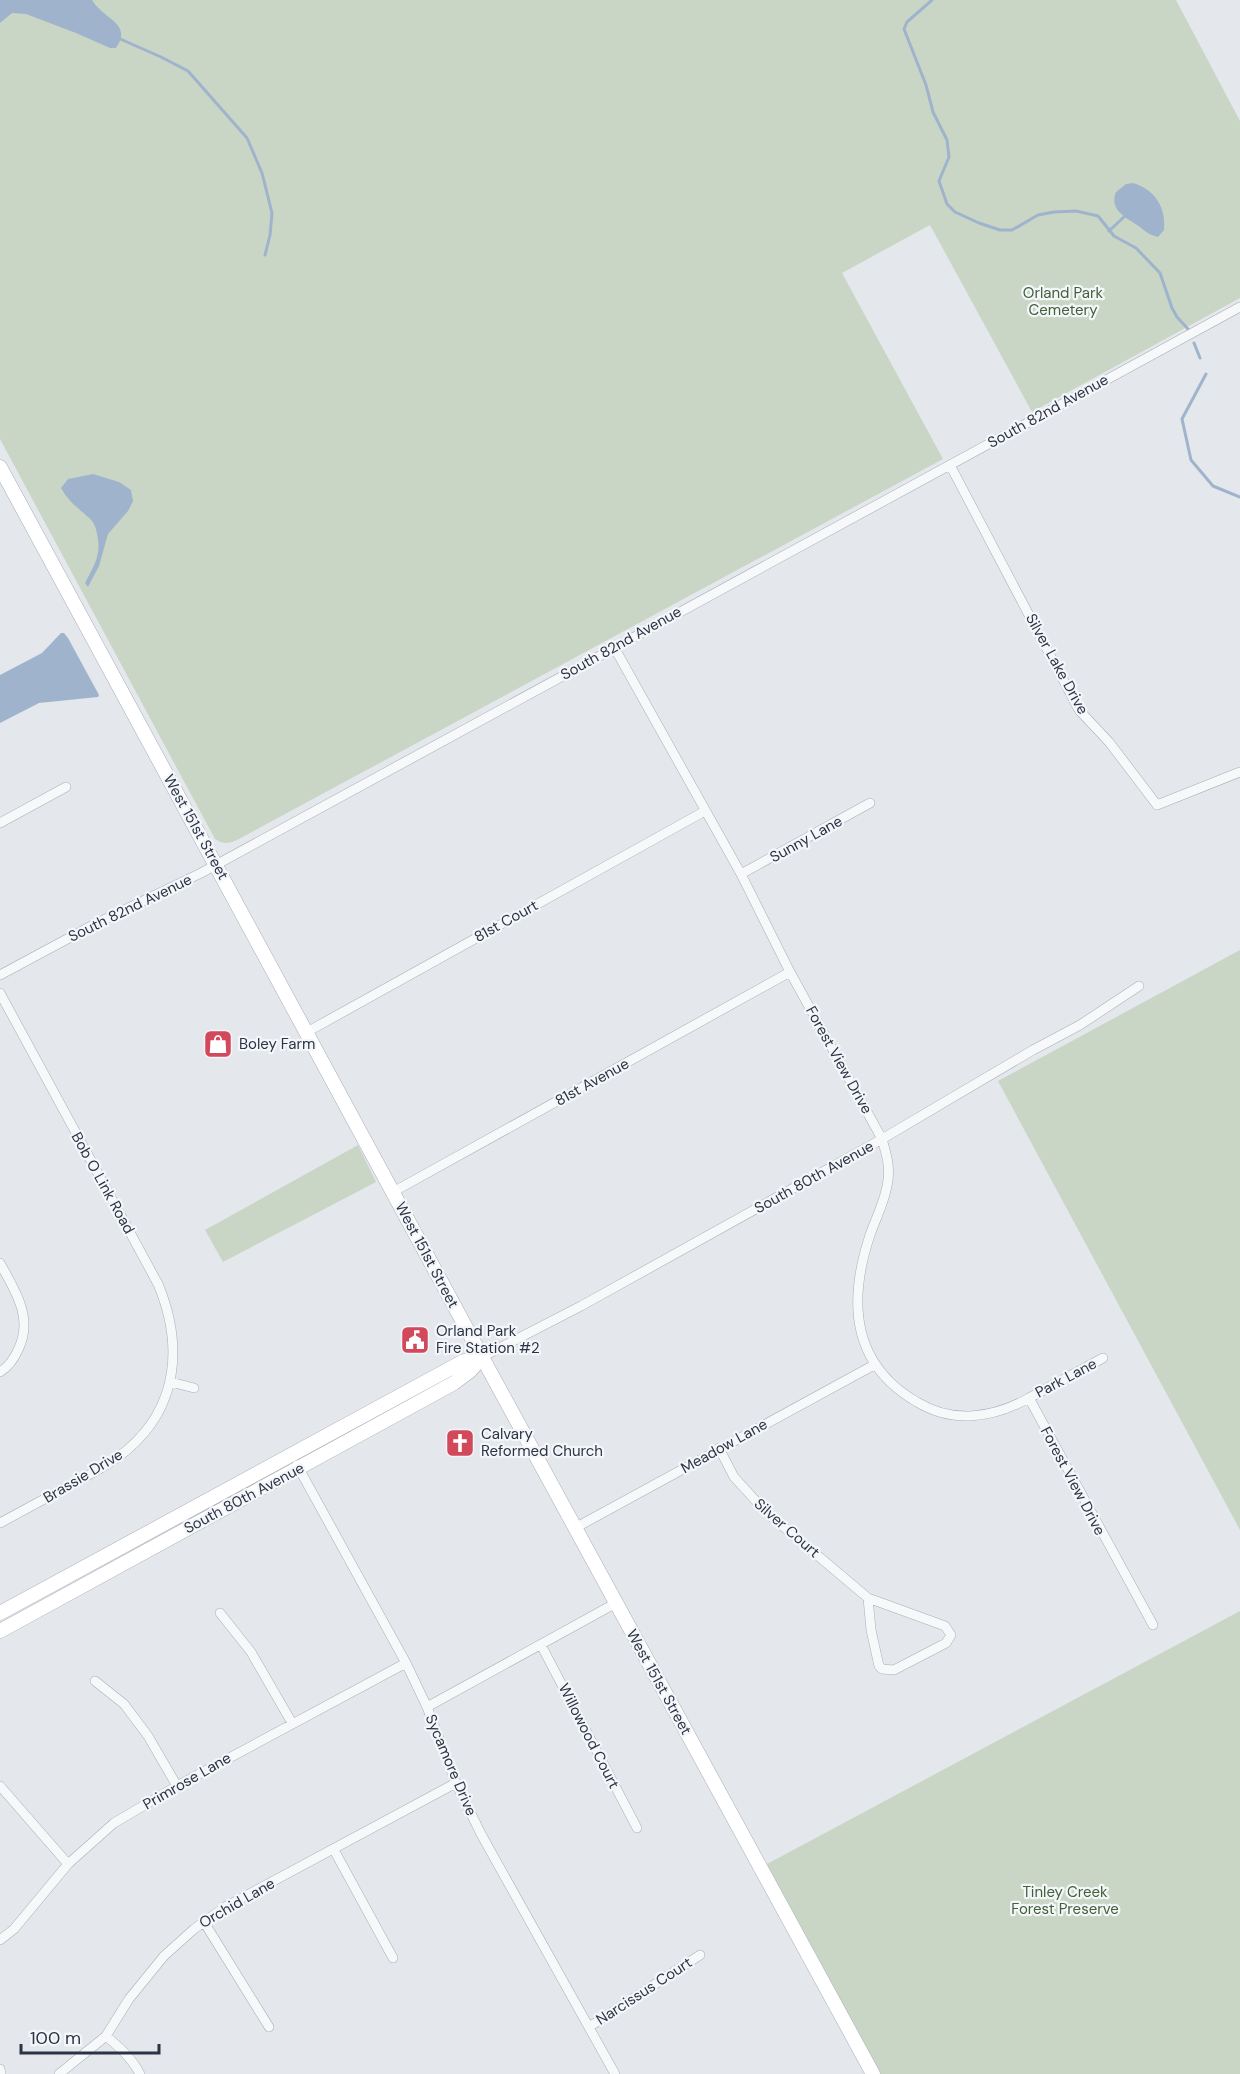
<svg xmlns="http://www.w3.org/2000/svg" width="1240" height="2074" viewBox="0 0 1240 2074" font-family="'DM Sans',sans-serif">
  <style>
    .green { fill: #c9d6c5 }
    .water { fill: #9fb4cc }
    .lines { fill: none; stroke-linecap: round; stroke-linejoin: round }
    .stream { stroke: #9fb4cc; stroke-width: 3 }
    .street-casing { stroke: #a9aeb7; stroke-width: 10 }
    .secondary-casing { stroke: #a9aeb7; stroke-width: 15 }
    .street { stroke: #f7f8fa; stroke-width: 9 }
    .secondary { stroke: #fff; stroke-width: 14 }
    .labels { text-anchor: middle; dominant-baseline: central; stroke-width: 4.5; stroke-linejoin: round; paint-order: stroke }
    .park-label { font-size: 15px; fill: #3f6138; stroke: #f4f6f9 }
    .street-label { font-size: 15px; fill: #2b3445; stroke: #f4f6f9 }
    .poi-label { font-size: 15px; fill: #2b3445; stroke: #f4f6f9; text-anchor: start }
  </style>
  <rect width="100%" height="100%" fill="#e4e7ec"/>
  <path class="green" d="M0,0H1176L1240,121V298L1032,412L930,225L842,273L943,459L237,840C228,844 223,844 215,839L0,439Z
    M1240,950V1530L998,1081Z
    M358,1145L376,1182L223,1262L205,1230Z
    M1240,1611V2074H881L767,1864Z"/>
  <path class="water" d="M0,0H92C104,20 133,23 116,48H110L76,33L26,14L12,13L0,23Z
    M1133,183C1156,190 1166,208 1164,230L1158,237C1149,235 1144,230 1137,225C1125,217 1109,209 1116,192L1126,184Z
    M93,474L119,482L131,490L133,501L128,511L108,534L99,566L88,587L85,583C94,566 102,554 97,534C96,528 94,522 89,518C78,508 68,501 61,488L68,479Z
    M61,633H64L68,638L99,695L98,697L39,703L0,723V675L42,653Z"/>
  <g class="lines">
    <path class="stream" d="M932,0L907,22L904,29L926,85L933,112L947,140L949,157L939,181L947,204L955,212L979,223L1000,230H1012L1038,215L1054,212L1076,211L1098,216L1114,236L1136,248L1160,273L1172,308L1177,317L1188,329
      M118,38L161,57L188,71L247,138L262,173L272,213L270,235L265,255
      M1109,231L1125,216
      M1194,343L1200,358
      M1206,374L1182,419L1191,460L1213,486L1240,497"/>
    <g class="street-casing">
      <path id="street" d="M950,465L1079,710L1109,742L1157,805L1240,772
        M614,647L741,874L790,972L882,1139C886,1153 890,1165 888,1180C886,1200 876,1217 870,1235C848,1301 851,1364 917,1402C953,1424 993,1418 1029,1398L1153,1625
        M0,823L66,787
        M741,874L870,803
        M0,975L95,924L201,873L1240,307
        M0,993L158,1284C183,1344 179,1406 127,1450C110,1464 91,1474 72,1484C48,1497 24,1510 0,1523
        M307,1032L705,811
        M393,1192L790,972
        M0,1263C15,1291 34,1318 18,1350C14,1359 8,1367 0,1372
        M482,1357L581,1306L882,1139L1033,1050L1080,1025L1139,986
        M171,1382L194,1388
        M1029,1398L1103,1358
        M719,1448L734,1477L766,1512L868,1598L871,1630L879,1666L882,1669L894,1670L946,1643L951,1635L945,1626L868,1598
        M297,1465L406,1663L427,1707L456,1783L481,1834L615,2074
        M575,1528L874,1365
        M220,1613L251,1652L292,1723
        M541,1645L637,1828
        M95,1681L124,1704L148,1736L177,1786
        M427,1707L616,1603
        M0,1786L68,1864
        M334,1850L393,1958
        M204,1922L269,2027
        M0,1940L14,1929L68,1864L114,1823L177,1786L406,1663
        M589,2027L700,1955
        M106,2036C120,2048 131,2057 140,2074
        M0,2069L1,2074
        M59,2074L106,2036L129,1999L164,1956L194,1929L225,1907L456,1783"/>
    </g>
    <g class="secondary-casing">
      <path id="secondary" d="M0,467L482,1357L873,2074
        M0,1613L464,1361L482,1357
        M0,1631L454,1383L470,1371L482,1357"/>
    </g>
    <use href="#street" class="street"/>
    <use href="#secondary" class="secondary"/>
  </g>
  <defs>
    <g id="shop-square" transform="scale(1.5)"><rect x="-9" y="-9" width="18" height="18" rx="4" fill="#d1495b" stroke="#f4f6f9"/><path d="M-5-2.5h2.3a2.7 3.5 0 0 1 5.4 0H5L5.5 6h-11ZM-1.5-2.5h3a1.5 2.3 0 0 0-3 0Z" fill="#fff"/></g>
    <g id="civic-square" transform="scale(1.5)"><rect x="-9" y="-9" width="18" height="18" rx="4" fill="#d1495b" stroke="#f4f6f9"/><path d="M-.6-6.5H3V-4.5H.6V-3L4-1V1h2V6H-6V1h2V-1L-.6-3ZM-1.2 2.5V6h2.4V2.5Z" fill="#fff"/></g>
    <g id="church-square" transform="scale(1.5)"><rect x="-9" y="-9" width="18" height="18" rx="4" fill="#d1495b" stroke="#f4f6f9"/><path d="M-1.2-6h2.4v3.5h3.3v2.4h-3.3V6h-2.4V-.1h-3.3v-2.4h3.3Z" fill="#fff"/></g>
  </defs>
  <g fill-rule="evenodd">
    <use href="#shop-square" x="218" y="1044"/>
    <use href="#civic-square" x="415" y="1340"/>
    <use href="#church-square" x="460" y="1443"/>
  </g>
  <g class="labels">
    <g class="park-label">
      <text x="1063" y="293">Orland Park<tspan x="1063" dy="17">Cemetery</tspan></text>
      <text x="1065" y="1892">Tinley Creek<tspan x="1065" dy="17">Forest Preserve</tspan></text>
    </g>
    <g class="street-label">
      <text transform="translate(1048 411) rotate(-29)">South 82nd Avenue</text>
      <text transform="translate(621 643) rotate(-29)">South 82nd Avenue</text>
      <text transform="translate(1057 664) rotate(61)">Silver Lake Drive</text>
      <text transform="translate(196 827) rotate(61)">West 151st Street</text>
      <text transform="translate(806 839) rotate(-29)">Sunny Lane</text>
      <text transform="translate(130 908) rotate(-26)">South 82nd Avenue</text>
      <text transform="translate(506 921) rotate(-29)">81st Court</text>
      <text transform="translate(839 1060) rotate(61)">Forest View Drive</text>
      <text transform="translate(592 1082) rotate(-29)">81st Avenue</text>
      <text transform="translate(814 1177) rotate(-29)">South 80th Avenue</text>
      <text transform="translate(103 1183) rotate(61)">Bob O Link Road</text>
      <text transform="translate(427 1255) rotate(62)">West 151st Street</text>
      <text transform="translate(1066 1378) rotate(-28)">Park Lane</text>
      <text transform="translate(724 1446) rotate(-29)">Meadow Lane</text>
      <text transform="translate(83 1476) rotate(-31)">Brassie Drive</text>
      <text transform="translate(1073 1481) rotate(62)">Forest View Drive</text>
      <text transform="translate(244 1498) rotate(-28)">South 80th Avenue</text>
      <text transform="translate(787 1528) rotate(41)">Silver Court</text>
      <text transform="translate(659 1682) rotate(61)">West 151st Street</text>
      <text transform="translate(589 1736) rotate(63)">Willowood Court</text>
      <text transform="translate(451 1765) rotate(67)">Sycamore Drive</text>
      <text transform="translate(187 1781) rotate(-30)">Primrose Lane</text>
      <text transform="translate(237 1903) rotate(-30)">Orchid Lane</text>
      <text transform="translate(644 1991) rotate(-33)">Narcissus Court</text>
    </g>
    <g class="poi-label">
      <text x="239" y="1044">Boley Farm</text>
      <text x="436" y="1331">Orland Park<tspan x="436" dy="17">Fire Station #2</tspan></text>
      <text x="481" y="1434">Calvary<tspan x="481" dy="17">Reformed Church</tspan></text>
    </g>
  </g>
  <path d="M21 2044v9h138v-9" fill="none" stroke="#2b3445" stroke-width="3"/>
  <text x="30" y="2044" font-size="18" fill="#2b3445" stroke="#f4f6f9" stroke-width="4.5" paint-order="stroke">100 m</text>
</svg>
